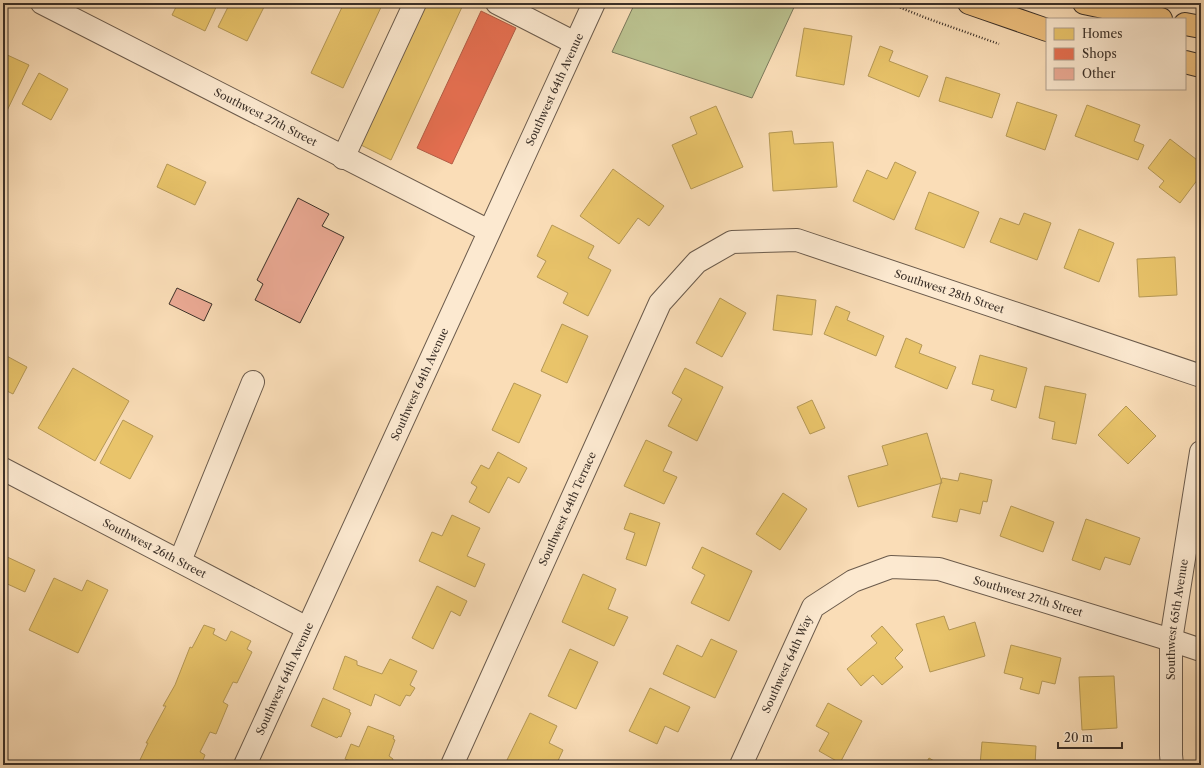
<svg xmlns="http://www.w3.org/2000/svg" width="1204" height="768" viewBox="0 0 1204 768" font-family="'Libre Caslon Text',serif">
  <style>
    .green { fill: #bbc290; stroke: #7b795c }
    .homes { fill: #e9c46a; stroke: #b59856 }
    .shops { fill: #e76f51; stroke: #b35c45 }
    .building { fill: #edab96; stroke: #3b3028 }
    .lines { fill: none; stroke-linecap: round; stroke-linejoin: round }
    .minor-casing { stroke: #6b5b4c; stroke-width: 24 }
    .major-casing { stroke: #3b3028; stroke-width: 24 }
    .path { stroke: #3b3028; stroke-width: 2.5; stroke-dasharray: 1 2; stroke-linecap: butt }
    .minor { stroke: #fce9d0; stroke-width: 22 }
    .major { stroke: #edbe7c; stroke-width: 22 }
    .labels { text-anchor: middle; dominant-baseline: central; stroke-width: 4; stroke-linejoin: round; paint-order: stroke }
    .street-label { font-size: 11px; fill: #3b3028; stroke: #fce9d0 }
  </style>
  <rect width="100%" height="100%" fill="#faddb7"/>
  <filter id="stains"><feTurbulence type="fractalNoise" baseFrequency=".005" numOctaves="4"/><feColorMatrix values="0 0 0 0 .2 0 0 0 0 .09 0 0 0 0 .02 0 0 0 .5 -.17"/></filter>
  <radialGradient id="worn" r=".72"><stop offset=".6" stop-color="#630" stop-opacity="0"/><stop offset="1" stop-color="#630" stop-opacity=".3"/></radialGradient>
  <path class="green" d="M635,3H796L752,98L612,52Z"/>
  <path class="homes" d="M178,3H218L205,31L172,15Z
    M230,3H266L247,41L218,27Z
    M344,3H383L343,88L311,73Z
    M427,3H454L462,7L391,160L361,145Z
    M804,28L852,36L844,85L796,76Z
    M880,46L893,51L889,61L928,76L919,97L868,76Z
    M3,53L29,65L3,119Z
    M39,73L68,89L51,120L22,104Z
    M946,77L1000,94L992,118L939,101Z
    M1017,102L1057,115L1045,150L1006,136Z
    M1087,105L1140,125L1134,141L1144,145L1138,160L1075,136Z
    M716,106L743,167L691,189L672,145L697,134L690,117Z
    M792,131L794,144L833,142L837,187L773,191L769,133Z
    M1170,139L1201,163V175L1180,203L1159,187L1164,181L1148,168Z
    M895,162L916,172L894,220L853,201L867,170L887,179Z
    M167,164L206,182L195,205L157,187Z
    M613,169L664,206L649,226L638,218L619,244L580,216Z
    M929,192L979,212L964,248L915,229Z
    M1024,213L1051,223L1037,260L990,242L1000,218L1019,225Z
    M552,225L594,246L588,258L611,270L588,316L563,303L568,293L537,277L546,261L537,256Z
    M1079,229L1114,243L1099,282L1064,268Z
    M1175,257L1177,295L1139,297L1137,259Z
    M777,295L816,300L812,335L773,330Z
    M720,298L746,313L722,357L696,343Z
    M836,306L850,312L847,320L884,336L876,356L824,334Z
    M562,324L588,336L567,383L541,371Z
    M906,338L922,345L919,353L956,367L947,389L895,367Z
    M3,354L27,367L13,394L3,389Z
    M980,355L1027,368L1016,408L991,400L994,390L972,384Z
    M73,368L129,401L95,461L38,428Z
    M685,368L723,387L697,441L668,426L682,399L672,393Z
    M514,383L541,395L519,443L492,430Z
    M1045,386L1086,394L1076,444L1052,439L1055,422L1039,418Z
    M812,400L825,428L810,434L797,407Z
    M1126,406L1156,436L1128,464L1098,435Z
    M123,420L153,436L130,479L100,463Z
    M927,433L942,483L858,507L848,476L888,465L882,446Z
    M646,440L672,452L663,471L677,477L664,504L624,486Z
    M498,452L527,468L519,483L508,477L489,513L469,502L477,487L471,483L481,465L489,469Z
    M960,473L992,480L987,502L983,501L980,514L960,509L957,522L932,517L942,478L958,481Z
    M783,493L807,509L780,550L756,534Z
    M1011,506L1054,522L1043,552L1000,536Z
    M630,513L660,523L646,566L626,559L635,533L624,529Z
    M452,515L480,528L467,556L485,564L475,587L419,561L432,532L442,536Z
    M1086,519L1140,538L1130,565L1105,557L1100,570L1072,560Z
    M702,547L752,571L729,621L691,603L705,575L692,568Z
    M3,555L35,570L25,592L3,582Z
    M583,574L616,589L608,609L628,617L614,646L562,622Z
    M54,578L82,591L87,580L108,590L78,653L29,630Z
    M437,586L467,601L460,616L451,611L433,649L412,638Z
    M944,616L949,630L975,622L985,656L930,672L916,624Z
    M204,625L215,629L213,634L226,641L231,631L251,641L247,649L252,652L237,683L233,682L223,702L228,705L216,734L210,732L200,752L205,755L201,765H145L139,762L148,743H146L166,706H163L175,685L190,647L192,648Z
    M882,626L903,650L895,658L903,667L882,685L873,675L861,686L847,669L877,643L871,636Z
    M711,639L737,651L715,698L663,674L677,645L702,657Z
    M1011,645L1061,658L1055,684L1042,681L1039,694L1020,689L1023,678L1004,673Z
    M570,649L598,662L576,709L548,696Z
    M345,656L357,661V665L382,674L390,659L417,671L410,685L415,688L410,696L406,695L400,706L375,694L371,706L333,689Z
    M1114,676L1117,728L1082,730L1079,677Z
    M650,688L690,707L678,732L665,726L657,744L629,731Z
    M323,698L350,710L349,712L351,713L341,737L339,736L337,738L311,726Z
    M828,703L862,721L840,763L819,751L829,733L816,726Z
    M530,713L557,726L549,743L563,750L556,765L540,763L539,765H518L507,760Z
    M368,726L394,736L393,739L395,740L389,756L393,759L391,765H352L353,762L345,759L351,744L359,747Z
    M982,742L1036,746L1035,765H980Z
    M929,758L941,765H925Z"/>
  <path class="shops" d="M481,11L516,28L452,164L417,148Z"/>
  <path class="building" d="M298,198L329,214L322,226L344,237L300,323L255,300L263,284L257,280Z
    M177,288L212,304L204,321L169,304Z"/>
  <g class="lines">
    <g class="minor-casing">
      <g id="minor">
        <path id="s1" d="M42,3L489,231"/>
        <path d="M497,3L575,43"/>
        <path d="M343,158L415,3"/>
        <path id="s2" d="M3,469L307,628"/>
        <path d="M180,561L253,382"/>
        <path id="s3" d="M245,765L594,3"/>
        <path id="s4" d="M452,765L660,303L697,262L732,242L797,240L1201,376"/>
        <path id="s5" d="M741,765L813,607L853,581L891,567L939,569L1171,640L1201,650"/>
        <path id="s6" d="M1172,765L1171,755V640L1201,452"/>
      </g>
    </g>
    <g class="major-casing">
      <path id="major" d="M969,3L1047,30
        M1084,3L1161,19
        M1185,24L1201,27
        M1185,62L1201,66"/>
    </g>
    <path class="path" d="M889,3L926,18L999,44"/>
    <use href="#minor" class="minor"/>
    <use href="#major" class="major"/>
  </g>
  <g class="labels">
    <g class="street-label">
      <text stroke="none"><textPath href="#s3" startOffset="743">Southwest 64th Avenue</textPath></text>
      <text stroke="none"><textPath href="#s1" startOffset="251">Southwest 27th Street</textPath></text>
      <text stroke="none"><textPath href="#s4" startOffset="828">Southwest 28th Street</textPath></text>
      <text stroke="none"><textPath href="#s3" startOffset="419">Southwest 64th Avenue</textPath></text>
      <text stroke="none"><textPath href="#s4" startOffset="281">Southwest 64th Terrace</textPath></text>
      <text stroke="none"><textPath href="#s2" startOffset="171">Southwest 26th Street</textPath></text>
      <text stroke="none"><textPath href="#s5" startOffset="403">Southwest 27th Street</textPath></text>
      <text stroke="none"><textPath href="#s6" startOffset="146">Southwest 65th Avenue</textPath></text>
      <text stroke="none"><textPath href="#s5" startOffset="111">Southwest 64th Way</textPath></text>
      <text stroke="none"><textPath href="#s3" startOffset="95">Southwest 64th Avenue</textPath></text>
    </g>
  </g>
  <rect width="1204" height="768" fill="none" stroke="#faddb7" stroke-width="16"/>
  <rect x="4" y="4" width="1196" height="760" fill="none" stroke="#3b3028" stroke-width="2"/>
  <rect x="8" y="8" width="1188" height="752" fill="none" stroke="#3b3028"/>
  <rect x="1046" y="18" width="140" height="72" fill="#fce9d0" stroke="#af9f8d"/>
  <rect x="1054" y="28" width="20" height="12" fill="#e9c46a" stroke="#af9f8d"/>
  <text x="1082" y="38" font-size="12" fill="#3b3028">Homes</text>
  <rect x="1054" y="48" width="20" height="12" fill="#e76f51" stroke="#af9f8d"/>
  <text x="1082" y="58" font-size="12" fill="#3b3028">Shops</text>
  <rect x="1054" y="68" width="20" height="12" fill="#edab96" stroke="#af9f8d"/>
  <text x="1082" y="78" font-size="12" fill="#3b3028">Other</text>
  <path d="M1058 742v6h64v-6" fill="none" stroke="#3b3028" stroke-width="2"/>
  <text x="1064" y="742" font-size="12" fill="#3b3028" stroke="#fce9d0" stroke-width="3" paint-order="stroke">20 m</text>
  <rect width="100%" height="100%" filter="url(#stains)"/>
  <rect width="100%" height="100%" fill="url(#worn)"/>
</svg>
